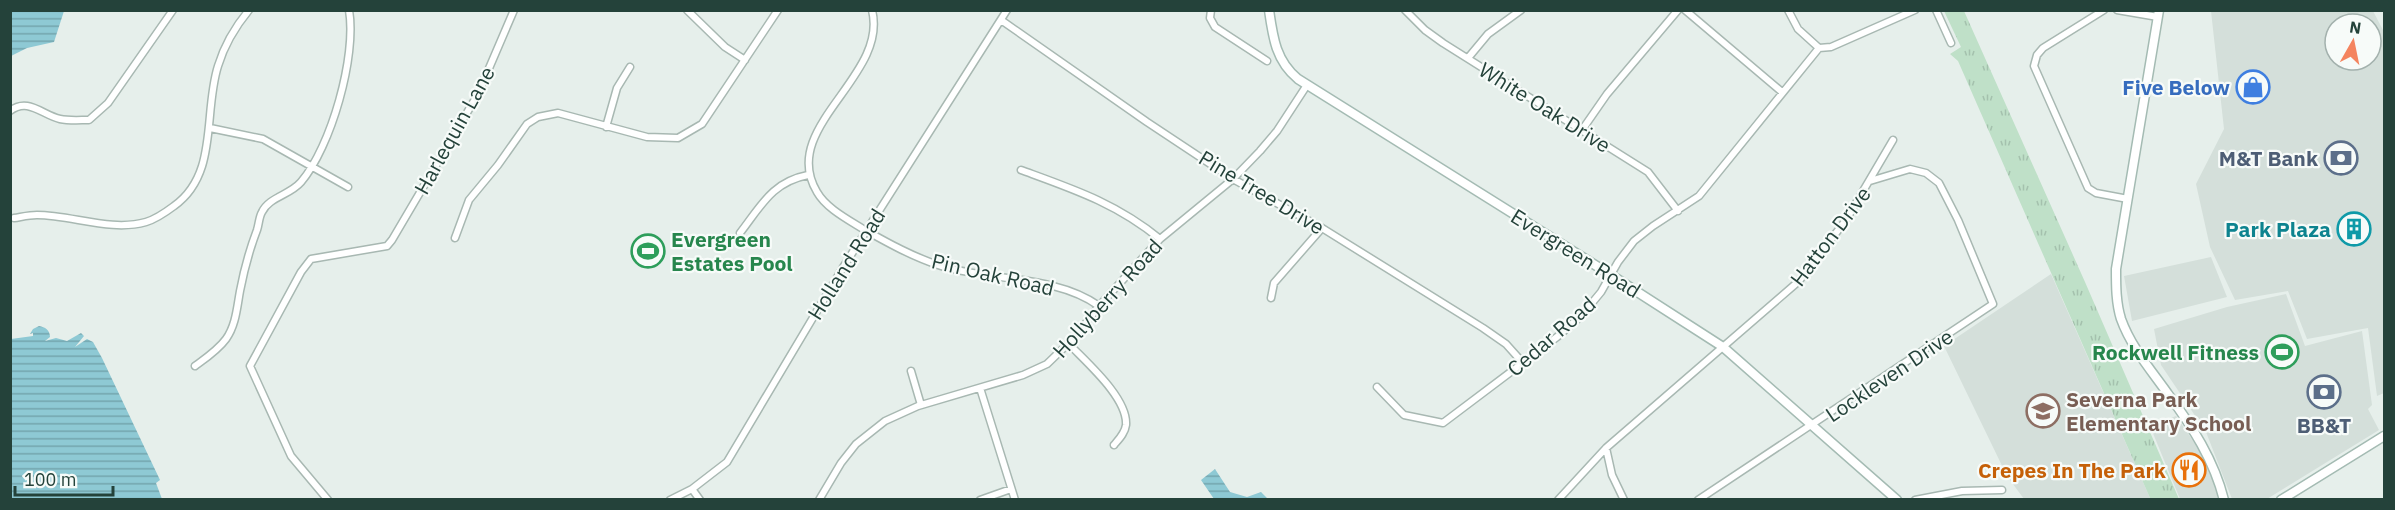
<svg xmlns="http://www.w3.org/2000/svg" width="2395" height="510" viewBox="0 0 2395 510" font-family="'IBM Plex Sans',sans-serif">
  <style>
    .built { fill: #d4dfda; fill-rule: evenodd }
    .grass { fill: url(#grass-tufts) }
    .water { fill: url(#water-rules) }
    .lines { fill: none; stroke-linecap: round; stroke-linejoin: round }
    .street-casing { stroke: #a8b8b2; stroke-width: 9 }
    .secondary-casing { stroke: #a4bbb3; stroke-width: 11 }
    .street { stroke: #fff; stroke-width: 6 }
    .secondary { stroke: #fff; stroke-width: 8 }
    .labels { text-anchor: middle; dominant-baseline: central; stroke-width: 4.5; stroke-linejoin: round; paint-order: stroke }
    .shop-label { font-size: 21px; font-weight: bold; fill: #366cbe; stroke: #f7fbf9; text-anchor: end }
    .street-label { font-size: 21px; fill: #24423a; stroke: #f7fbf9 }
    .service-label { font-size: 21px; font-weight: bold; fill: #4e5e75; stroke: #f7fbf9; text-anchor: end }
    .culture-label { font-size: 21px; font-weight: bold; fill: #0d838f; stroke: #f7fbf9; text-anchor: end }
    .leisure-label { font-size: 21px; font-weight: bold; fill: #27864d; stroke: #f7fbf9; text-anchor: start }
    .education-label { font-size: 21px; font-weight: bold; fill: #785e54; stroke: #f7fbf9; text-anchor: start }
    .food-label { font-size: 21px; font-weight: bold; fill: #c56008; stroke: #f7fbf9; text-anchor: end }
  </style>
  <defs>
    <pattern id="grass-tufts" width="24" height="20" patternUnits="userSpaceOnUse" patternTransform="scale(1.5)"><rect width="24" height="20" fill="#bfe0c8"/><path d="M3 7l-1-3M5 7V3M7 7l1-3M15 17l-1-3M17 17v-4M19 17l1-3" fill="none" stroke="#a4c1ad"/></pattern>
    <pattern id="water-rules" width="6" height="5" patternUnits="userSpaceOnUse" patternTransform="scale(1.5)"><rect width="6" height="5" fill="#8ec9d4"/><path d="M0 2.5h6" fill="none" stroke="#74a5ad"/></pattern>
  </defs>
  <rect width="100%" height="100%" fill="#e6efeb"/>
  <path class="built" d="M2211,11H2373L2384,32V393L2377,396L2368,328L2307,339L2288,291L2235,300L2210,247L2196,184L2224,129ZM2335,24H2371V60H2335Z
    M2211,257L2227,297L2132,321L2124,276Z
    M2051,274L2150,498V499H2024L2007,476L1944,346Z
    M2286,294L2305,346L2362,331L2372,405L2368,409L2379,430L2267,499H2232L2206,432L2161,365L2154,329L2227,307Z
    M2176,416L2198,448L2217,489L2218,499H2180L2150,426Z"/>
  <path class="grass" d="M1944,11H1964L2085,282L2179,499L2150,498L1958,61L1950,54L1961,47Z"/>
  <path class="water" d="M11,10L64,11L54,42L27,48L11,56Z
    M39,326C45,327 50,330 50,337L45,341L56,338L67,341L81,333L84,336L75,347L87,339L93,342L102,358L160,480L156,483L162,499H11V339L33,336V333L30,334L33,329Z
    M1215,469L1230,492L1247,497L1261,492L1268,499H1214L1201,480Z"/>
  <g class="lines">
    <g class="street-casing">
      <path id="street" d="M687,10L725,47L745,60
        M872,10C889,77 778,127 817,192C826,208 847,219 863,229C888,243 913,257 941,266C990,281 1056,275 1099,306
        M1211,10L1210,18L1215,27L1267,61
        M1405,10L1425,30L1443,43L1648,172L1678,211
        M1685,10L1782,92
        M1788,10L1798,29L1819,48
        M1936,10L1951,43
        M2104,10L2043,48L2037,55L2034,66L2088,188L2096,193L2128,199
        M2117,10L2158,17
        M1001,20L1147,122L1233,179L1322,228L1483,328L1506,344L1523,363
        M1819,48L1831,47L1915,10
        M1468,58L1488,34L1521,10
        M10,111C28,97 42,115 60,119C69,121 80,120 89,120L108,103L173,10
        M606,127L617,88L630,67
        M210,128L263,139L348,187
        M1582,130L1607,94L1678,10
        M1021,170C1073,189 1116,203 1160,239
        M14,218C21,217 29,215 37,215C72,215 111,232 146,222C156,219 166,212 174,206C219,174 203,113 218,66C224,46 235,27 249,10
        M740,233C761,206 772,182 808,175
        M455,238L469,200L498,165L527,124L538,117L558,113L647,137L678,138L702,124L778,10
        M1271,298L1274,283L1322,228
        M1069,344C1086,362 1128,398 1126,425C1125,433 1119,439 1114,445
        M195,366C206,358 218,350 226,339C236,325 237,307 240,291C244,270 249,251 257,230C259,224 259,217 262,212C269,197 290,195 301,182C331,147 357,56 349,10
        M911,371L921,405
        M1377,387L1404,415L1443,423L1557,337L1582,315L1601,292L1618,262L1634,241L1653,226L1699,196L1819,48
        M980,388L1015,500
        M1606,448L1612,475L1624,500
        M692,489L700,500
        M328,500L291,456L250,366L301,272L311,259L387,246L392,240L478,94L514,10
        M670,500L692,489L727,462L842,269L1007,10
        M819,500L841,463L856,444L885,421L918,406L1023,375L1047,364L1076,336L1099,306L1160,239L1233,179L1260,151L1277,131L1307,85
        M980,500L1011,489
        M1558,500L1606,448L1799,281L1846,220L1893,140
        M1698,500L1993,304L1958,220L1939,183L1926,173L1910,169L1870,181
        M1915,500L1962,491L2002,490"/>
    </g>
    <g class="secondary-casing">
      <path id="secondary" d="M1269,10C1273,38 1276,61 1298,79L1611,275L1723,347L1897,500
        M2159,10L2116,269C2116,286 2116,303 2121,319C2131,347 2151,370 2168,394C2192,426 2214,460 2224,500
        M2281,500L2384,436"/>
    </g>
    <use href="#street" class="street"/>
    <use href="#secondary" class="secondary"/>
  </g>
  <defs>
    <g id="shop-ring" transform="scale(1.725)"><circle r="9.5" fill="#f7fbf9" stroke="#3f7fe0" stroke-width="1.5"/><path d="M-5-2.5h2.3a2.7 3.5 0 0 1 5.4 0H5L5.5 6h-11ZM-1.5-2.5h3a1.5 2.3 0 0 0-3 0Z" fill="#3f7fe0"/></g>
    <g id="bank-ring" transform="scale(1.725)"><circle r="9.5" fill="#f7fbf9" stroke="#5c6f8a" stroke-width="1.5"/><path d="M-6-4H6V4H-6ZM0-2.3a2.3 2.3 0 1 0 0 4.6a2.3 2.3 0 1 0 0-4.6Z" fill="#5c6f8a"/></g>
    <g id="building-ring" transform="scale(1.725)"><circle r="9.5" fill="#f7fbf9" stroke="#0f9aa8" stroke-width="1.5"/><path d="M-4-6H4V6H1V3H-1V6H-4ZM-2.5-4.3h1.7v1.8h-1.7ZM.8-4.3h1.7v1.8H.8ZM-2.5-1h1.7V.8h-1.7ZM.8-1h1.7V.8H.8Z" fill="#0f9aa8"/></g>
    <g id="stadium-ring" transform="scale(1.725)"><circle r="9.5" fill="#f7fbf9" stroke="#2e9e5b" stroke-width="1.5"/><path d="M0-5a6.5 5 0 1 0 0 10a6.5 5 0 1 0 0-10ZM-3.5-1.8h7v3.6h-7Z" fill="#2e9e5b"/></g>
    <g id="school-ring" transform="scale(1.725)"><circle r="9.5" fill="#f7fbf9" stroke="#8d6e63" stroke-width="1.5"/><path d="M0-5L7-2L0 1L-7-2ZM-4 1L0 2.5L4 1V4Q0 6-4 4Z" fill="#8d6e63"/></g>
    <g id="restaurant-ring" transform="scale(1.725)"><circle r="9.5" fill="#f7fbf9" stroke="#e8710a" stroke-width="1.5"/><path d="M-5-6h1v4h1v-4h1v4h1v-4h1v5L-1.5 .5V6h-2V.5L-5-1ZM5-6V6H3V1.5H1.5Q1.5-4 5-6Z" fill="#e8710a"/></g>
  </defs>
  <g fill-rule="evenodd">
    <use href="#shop-ring" x="2253" y="87"/>
    <use href="#bank-ring" x="2341" y="158"/>
    <use href="#building-ring" x="2354" y="229"/>
    <use href="#stadium-ring" x="648" y="251"/>
    <use href="#stadium-ring" x="2282" y="352"/>
    <use href="#bank-ring" x="2324" y="392"/>
    <use href="#school-ring" x="2043" y="411"/>
    <use href="#restaurant-ring" x="2189" y="470"/>
  </g>
  <g class="labels">
    <g class="shop-label">
      <text x="2230" y="87">Five Below</text>
    </g>
    <g class="street-label">
      <text transform="translate(1545 107) rotate(32)">White Oak Drive</text>
      <text transform="translate(454 130) rotate(-61)">Harlequin Lane</text>
      <text transform="translate(1262 192) rotate(31)">Pine Tree Drive</text>
      <text transform="translate(1830 236) rotate(-53)">Hatton Drive</text>
      <text transform="translate(1576 253) rotate(32)">Evergreen Road</text>
      <text transform="translate(846 264) rotate(-58)">Holland Road</text>
      <text transform="translate(993 274) rotate(13)">Pin Oak Road</text>
      <text transform="translate(1107 298) rotate(-48)">Hollyberry Road</text>
      <text transform="translate(1551 336) rotate(-41)">Cedar Road</text>
      <text transform="translate(1889 375) rotate(-34)">Lockleven Drive</text>
    </g>
    <g class="service-label">
      <text x="2318" y="158">M&amp;T Bank</text>
      <text x="2324" y="425" text-anchor="middle">BB&amp;T</text>
    </g>
    <g class="culture-label">
      <text x="2331" y="229">Park Plaza</text>
    </g>
    <g class="leisure-label">
      <text x="671" y="239">Evergreen<tspan x="671" dy="24">Estates Pool</tspan></text>
      <text x="2259" y="352" text-anchor="end">Rockwell Fitness</text>
    </g>
    <g class="education-label">
      <text x="2066" y="399">Severna Park<tspan x="2066" dy="24">Elementary School</tspan></text>
    </g>
    <g class="food-label">
      <text x="2166" y="470">Crepes In The Park</text>
    </g>
  </g>
  <rect width="2395" height="510" fill="none" stroke="#24423a" stroke-width="24"/>
  <g transform="translate(2353 42) rotate(9)"><circle r="28" fill="#f7fbf9" stroke="#a3b1ad" stroke-width="1.5"/>
  <path d="M0-4.5L10 22L0 15L-10 22Z" fill="#f4845f"/>
  <text y="-9" font-size="16" font-weight="bold" text-anchor="middle" fill="#24423a">N</text>
  </g>
  <path d="M15 486v9h98v-9" fill="none" stroke="#24423a" stroke-width="3"/>
  <text x="24" y="486" font-size="18" fill="#24423a" stroke="#f7fbf9" stroke-width="4.5" paint-order="stroke">100 m</text>
</svg>
